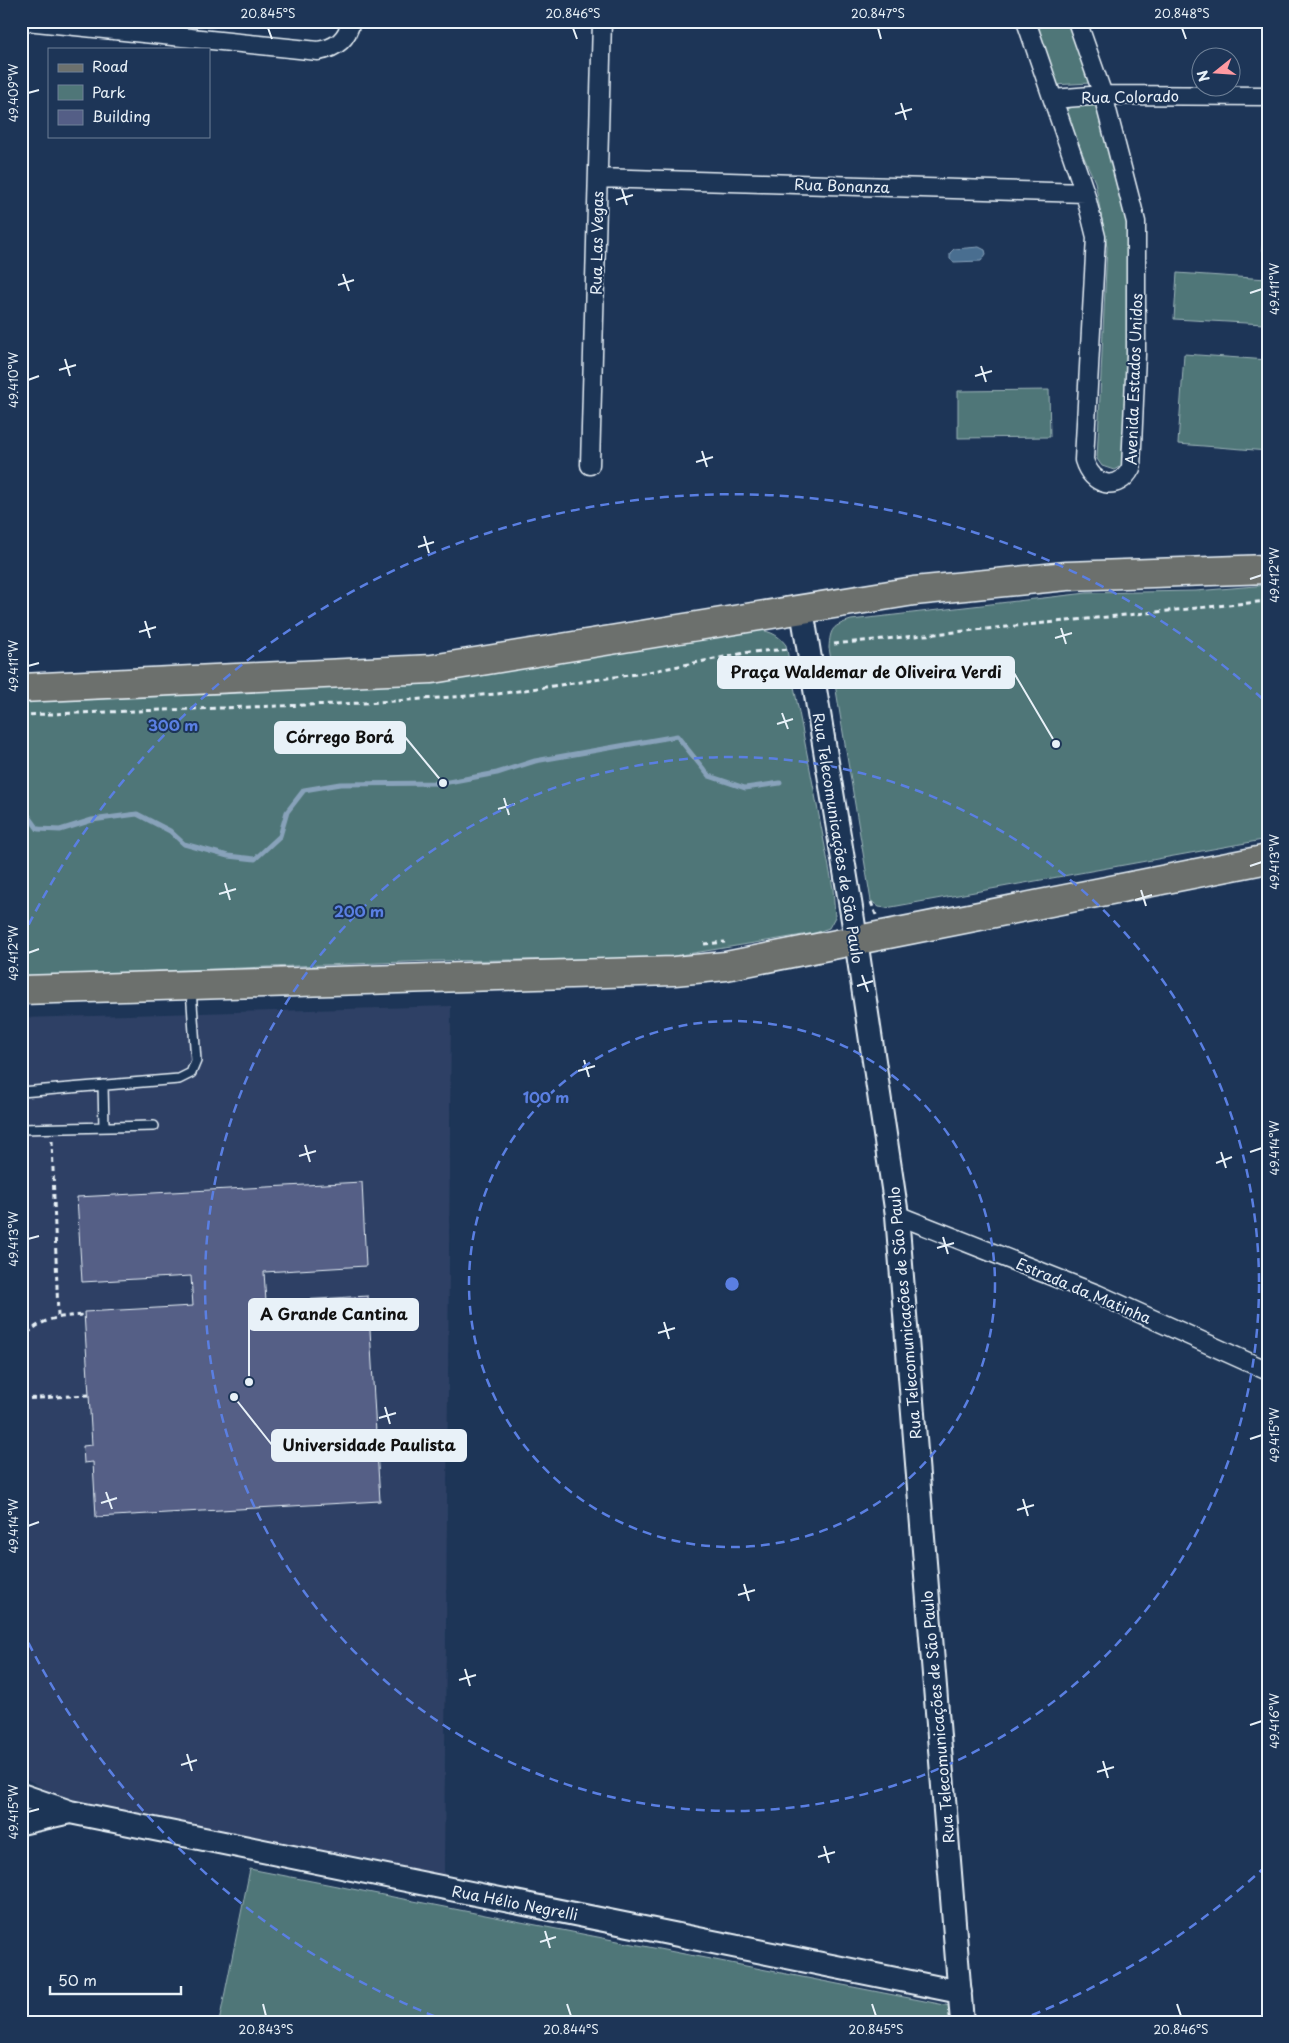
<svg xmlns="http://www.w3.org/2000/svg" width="1289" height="2043" viewBox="0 0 1289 2043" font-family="'Playpen Sans',sans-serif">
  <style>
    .built { fill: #2e4165 }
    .green { fill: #4f7678; stroke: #9cb4b8 }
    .water { fill: #486e90; stroke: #88a2ba }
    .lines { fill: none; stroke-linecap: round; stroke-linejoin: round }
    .stream { stroke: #88a2ba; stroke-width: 5 }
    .building { fill: #545e86; stroke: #e8f1f8 }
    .service-casing { stroke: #e8f1f8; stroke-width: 12 }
    .minor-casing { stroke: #e8f1f8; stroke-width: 21 }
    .tertiary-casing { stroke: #e8f1f8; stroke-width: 26 }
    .primary-casing { stroke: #e8f1f8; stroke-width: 31 }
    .path { stroke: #e8f1f8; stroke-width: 3; stroke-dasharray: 5 4; stroke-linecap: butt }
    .service { stroke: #1d3557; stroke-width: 9 }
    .minor { stroke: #1d3557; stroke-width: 18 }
    .tertiary { stroke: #1d3557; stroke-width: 22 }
    .primary { stroke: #6c706d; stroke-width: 28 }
    .ticks { fill: none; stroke: #e8f1f8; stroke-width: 2 }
    .ring { fill: none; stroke: #5a7fe2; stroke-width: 2.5; stroke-dasharray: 9 6 }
    .labels { text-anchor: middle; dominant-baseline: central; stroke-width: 4; stroke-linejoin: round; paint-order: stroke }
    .street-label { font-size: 15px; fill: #e8f1f8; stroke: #1d3557 }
    .centre { fill: #5a7fe2; stroke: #1d3557; stroke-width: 2.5 }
    .ring-label { font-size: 15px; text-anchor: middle; font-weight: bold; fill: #5a7fe2; stroke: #1d3557; stroke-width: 4; stroke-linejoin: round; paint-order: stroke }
    .leader { fill: none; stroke: #e8f1f8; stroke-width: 2 }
    .callout-dot { fill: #e8f1f8; stroke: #1d3557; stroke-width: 2 }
    .callout { fill: #e8f1f8; stroke: #e8f1f8; stroke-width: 2 }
    .callout-label { font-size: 16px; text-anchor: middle; font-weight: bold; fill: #111 }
    .neatline { fill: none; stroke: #e8f1f8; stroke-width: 2 }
    .ticks-label { font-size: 12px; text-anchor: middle; fill: #e8f1f8 }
  </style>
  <rect width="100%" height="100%" fill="#1d3557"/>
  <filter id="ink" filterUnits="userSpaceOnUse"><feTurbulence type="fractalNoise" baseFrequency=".02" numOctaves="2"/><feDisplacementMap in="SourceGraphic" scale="10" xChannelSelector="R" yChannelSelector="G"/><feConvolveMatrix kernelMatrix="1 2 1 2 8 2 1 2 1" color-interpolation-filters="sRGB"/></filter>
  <g filter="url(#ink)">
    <path class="built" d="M451,1006L444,1876L73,1799L46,1790L21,1776V1018Z"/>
    <path class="green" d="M1034,21H1070L1091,83L1052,85Z
      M1097,100L1128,224L1126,463L1114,470L1102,466L1097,459L1107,247L1095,182L1063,110Z
      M1266,204H1268V251L1262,250Z
      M1177,273L1267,279L1264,324L1174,319Z
      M1184,354L1268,360V451L1178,444Z
      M1049,390L1050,437L958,438V391Z
      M1268,585V839L886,908L879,907L871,901L829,648C830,628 833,626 851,620L1087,593L1196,591Z
      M754,629C768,631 777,633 786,645L833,888L835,917L829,928L815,933L663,958L433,961L21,976V698Z
      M250,1869L950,2006L951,2022H219Z"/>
    <path class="water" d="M979,247L985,250L986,254L981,261L954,262L950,259V253L954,249Z"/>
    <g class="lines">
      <path class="stream" d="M21,809L25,811L38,829L60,830L92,820L137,814L170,831L184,844L228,856L255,859L280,836L287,812L304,790L340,784L443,783L497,773L535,761L677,736L709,776L745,788L780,783"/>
    </g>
    <path class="building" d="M362,1182L366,1266L264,1272L266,1302L368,1296L380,1501L96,1517L93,1462L84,1463L83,1446L92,1445L84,1312L193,1306L191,1276L82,1282L77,1197Z"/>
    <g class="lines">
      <g class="service-casing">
        <path id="service" d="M103,1085L104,1127
          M21,1092L179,1079L191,1073L196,1061L191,989
          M21,1129L154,1126"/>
      </g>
      <g class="minor-casing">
        <path id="minor" d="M26,21L318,51C336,48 347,40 351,21
          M1026,21L1085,193L1096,237L1084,460C1092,486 1118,493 1131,468L1136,355V222L1103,95L1077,21
          M1053,99L1103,95L1268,96
          M598,178L1085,193
          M590,465L602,21
          M897,1215L1097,1294L1268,1371"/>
      </g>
      <g class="tertiary-casing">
        <path id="tertiary" d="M802,610L853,920L897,1215L962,2022
          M21,1795L70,1812L960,1992
          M21,1823L70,1812"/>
      </g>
      <g class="primary-casing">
        <path id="primary" d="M21,688L432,669L914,591L1067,576L1268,569
          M21,990L674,971L726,966L1268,859"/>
      </g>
      <path class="path" d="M834,644L1268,601
        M21,715L364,703L497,694L643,673L750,652L791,649
        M871,902L876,915
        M704,944L725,942
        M52,1140L58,1316
        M21,1340C41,1318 55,1317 84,1315
        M21,1399L89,1395"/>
      <use href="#service" class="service"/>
      <use href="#minor" class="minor"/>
      <use href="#tertiary" class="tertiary"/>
      <use href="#primary" class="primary"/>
    </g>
  </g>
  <path class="ticks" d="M268,28L272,39M573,28L577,39M878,28L881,39M1182,28L1186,39M28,93L39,90M901,103L906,120M895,114L912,109M622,189L627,205M616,200L633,195M343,274L349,291M338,285L354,280M1250,293L1262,289M65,359L70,376M981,366L986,382M59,370L76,365M975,376L992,371M28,380L39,376M702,451L707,467M696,462L713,457M424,536L429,553M418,547L434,542M1250,579L1262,575M145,621L150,638M1061,628L1066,644M139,632L156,627M1055,638L1072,633M28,666L39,663M782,713L788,729M777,724L793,719M504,798L509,815M498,809L515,804M1250,866L1262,862M225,883L230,900M1141,890L1146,906M219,894L236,889M1135,900L1152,895M28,953L39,949M862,975L868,992M857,986L873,981M584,1060L589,1077M578,1071L595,1066M305,1145L310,1162M1221,1152L1226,1168M1250,1152L1262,1148M299,1156L316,1151M1216,1163L1232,1157M943,1237L948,1254M28,1239L39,1236M937,1248L954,1243M664,1322L669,1339M658,1333L675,1328M385,1407L390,1424M379,1418L396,1413M1250,1439L1262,1435M106,1492L112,1509M1023,1499L1028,1516M101,1503L117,1498M1017,1510L1034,1505M28,1526L39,1522M744,1584L749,1601M738,1595L755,1590M465,1669L470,1686M459,1680L476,1675M1250,1725L1262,1721M187,1754L192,1771M1103,1761L1108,1778M181,1765L197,1760M1097,1772L1114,1767M28,1812L39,1809M824,1846L829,1863M818,1857L835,1852M545,1931L550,1948M540,1942L556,1937M263,2004L266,2016M567,2004L571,2016M872,2004L876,2016M1177,2004L1181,2016"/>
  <g class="ring">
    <circle cx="732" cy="1284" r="263"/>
    <circle cx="732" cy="1284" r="527"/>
    <path d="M1266 1866A790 790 0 0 1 1015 2022M449 2022A790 790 0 0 1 22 1630M22 938A790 790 0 0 1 1266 702"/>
  </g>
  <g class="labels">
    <g class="street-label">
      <text transform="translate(1130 96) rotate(-1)">Rua Colorado</text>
      <text transform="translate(842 185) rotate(2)">Rua Bonanza</text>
      <text transform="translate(596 243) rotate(-89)">Rua Las Vegas</text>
      <text transform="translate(1133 379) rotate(-88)">Avenida Estados Unidos</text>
      <text transform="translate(839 838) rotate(81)">Rua Telecomunicações de São Paulo</text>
      <text transform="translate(1084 1290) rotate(23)">Estrada da Matinha</text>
      <text transform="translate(904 1313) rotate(-95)">Rua Telecomunicações de São Paulo</text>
      <text transform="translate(937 1717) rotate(-95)">Rua Telecomunicações de São Paulo</text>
      <text transform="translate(515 1902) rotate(11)">Rua Hélio Negrelli</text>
    </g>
  </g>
  <circle cx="732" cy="1284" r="8" class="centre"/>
  <g class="ring-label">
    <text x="173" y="731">300 m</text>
    <text x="359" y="917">200 m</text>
    <text x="546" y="1103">100 m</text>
  </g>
  <path class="leader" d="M1056 744L1014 673M443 783L405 737M249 1382L249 1314M234 1397L272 1445"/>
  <g class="callout-dot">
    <circle cx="1056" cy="744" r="5"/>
    <circle cx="443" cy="783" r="5"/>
    <circle cx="249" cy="1382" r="5"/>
    <circle cx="234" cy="1397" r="5"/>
  </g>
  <g class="callout">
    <rect x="718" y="657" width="296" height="31" rx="5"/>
    <rect x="275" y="722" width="130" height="31" rx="5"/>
    <rect x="249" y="1299" width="169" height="31" rx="5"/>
    <rect x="272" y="1430" width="194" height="31" rx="5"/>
  </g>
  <g class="callout-label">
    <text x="866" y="678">Praça Waldemar de Oliveira Verdi</text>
    <text x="340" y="743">Córrego Borá</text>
    <text x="334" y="1320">A Grande Cantina</text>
    <text x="369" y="1451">Universidade Paulista</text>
  </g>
  <rect width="1289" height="2043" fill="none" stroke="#1d3557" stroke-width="55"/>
  <rect x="48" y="48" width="162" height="90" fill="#1d3557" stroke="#6e8097"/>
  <rect x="58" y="64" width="25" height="8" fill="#6c706d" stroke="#6e8097"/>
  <text x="92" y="72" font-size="15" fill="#e8f1f8">Road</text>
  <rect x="58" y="85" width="25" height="15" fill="#4f7678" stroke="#6e8097"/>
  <text x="92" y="98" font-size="15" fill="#e8f1f8">Park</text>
  <rect x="58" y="110" width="25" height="15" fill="#545e86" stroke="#6e8097"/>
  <text x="92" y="122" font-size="15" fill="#e8f1f8">Building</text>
  <g transform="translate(1216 72) rotate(253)"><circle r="24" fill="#1d3557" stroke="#6e8097"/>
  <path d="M0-4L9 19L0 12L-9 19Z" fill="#ff9aa2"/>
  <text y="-8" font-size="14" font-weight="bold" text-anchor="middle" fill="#e8f1f8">N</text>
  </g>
  <path d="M50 1986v8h131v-8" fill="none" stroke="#e8f1f8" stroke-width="2.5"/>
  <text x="58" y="1986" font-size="15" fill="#e8f1f8" stroke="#1d3557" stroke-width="4" paint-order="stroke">50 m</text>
  <rect x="28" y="28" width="1234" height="1988" class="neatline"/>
  <g class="ticks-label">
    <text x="268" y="18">20.845°S</text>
    <text x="573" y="18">20.846°S</text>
    <text x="878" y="18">20.847°S</text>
    <text x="1182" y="18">20.848°S</text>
    <text transform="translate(14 93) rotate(-90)" y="4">49.409°W</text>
    <text transform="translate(1275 289) rotate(-90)" y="4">49.411°W</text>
    <text transform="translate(14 380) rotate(-90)" y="4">49.410°W</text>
    <text transform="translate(1275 575) rotate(-90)" y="4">49.412°W</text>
    <text transform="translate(14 666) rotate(-90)" y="4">49.411°W</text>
    <text transform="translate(1275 862) rotate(-90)" y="4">49.413°W</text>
    <text transform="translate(14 953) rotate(-90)" y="4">49.412°W</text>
    <text transform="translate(1275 1148) rotate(-90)" y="4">49.414°W</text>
    <text transform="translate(14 1239) rotate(-90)" y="4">49.413°W</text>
    <text transform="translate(1275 1435) rotate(-90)" y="4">49.415°W</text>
    <text transform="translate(14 1526) rotate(-90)" y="4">49.414°W</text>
    <text transform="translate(1275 1721) rotate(-90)" y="4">49.416°W</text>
    <text transform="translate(14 1812) rotate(-90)" y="4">49.415°W</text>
    <text x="266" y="2034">20.843°S</text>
    <text x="571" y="2034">20.844°S</text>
    <text x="876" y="2034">20.845°S</text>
    <text x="1181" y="2034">20.846°S</text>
  </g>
</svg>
